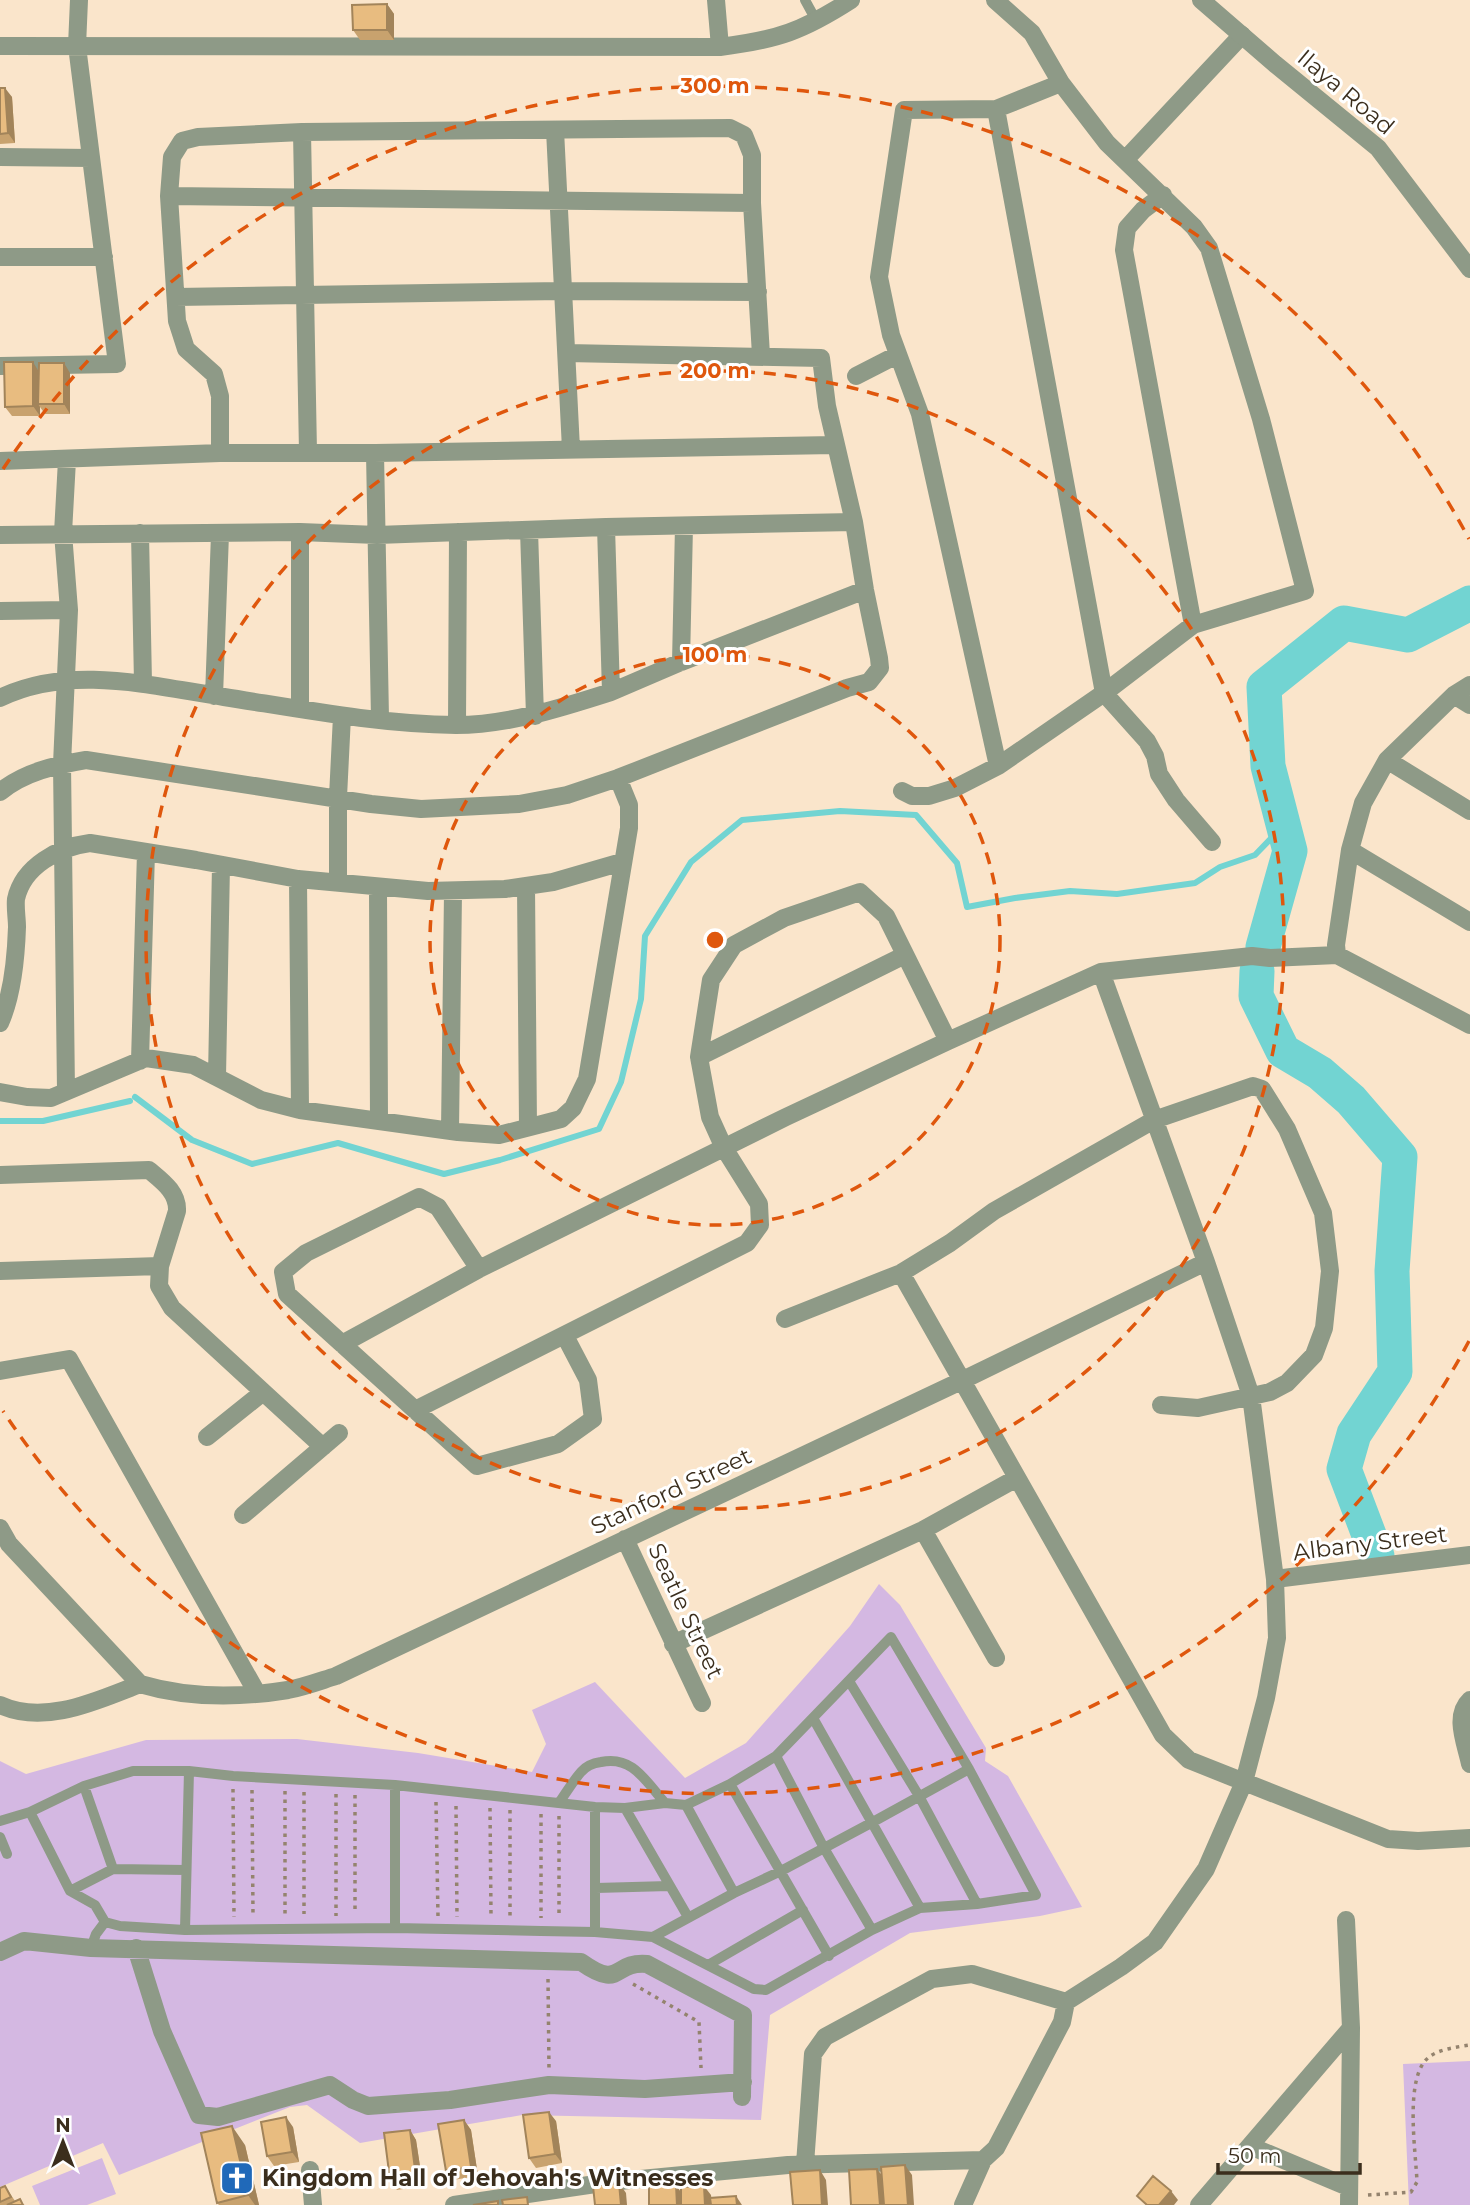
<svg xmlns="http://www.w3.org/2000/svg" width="1470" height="2205" viewBox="0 0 1470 2205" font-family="Montserrat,sans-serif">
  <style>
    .green { fill: #d4b8e2 }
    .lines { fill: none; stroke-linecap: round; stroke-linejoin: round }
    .stream { stroke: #72d4d2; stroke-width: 6 }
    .river { stroke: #72d4d2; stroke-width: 35 }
    .path { stroke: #94836e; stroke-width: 3.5; stroke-dasharray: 3.5 5; stroke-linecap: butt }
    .service { stroke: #8e9a87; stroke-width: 10 }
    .minor { stroke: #8e9a87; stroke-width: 18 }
    .tertiary { stroke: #8e9a87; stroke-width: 18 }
    .wall { fill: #c8a26e }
    .shaded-wall { fill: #a2845a }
    .building { fill: #e8bc80; stroke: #a2845a; stroke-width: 2 }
    .ring { fill: none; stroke: #df570d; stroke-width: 3.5; stroke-dasharray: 12 9 }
    .labels { text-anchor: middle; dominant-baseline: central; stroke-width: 6; stroke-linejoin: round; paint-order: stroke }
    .street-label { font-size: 23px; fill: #3b2e1d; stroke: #fff }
    .poi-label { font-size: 23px; font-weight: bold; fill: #3b2e1d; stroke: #fff; text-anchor: start }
    .centre { fill: #df570d; stroke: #fff; stroke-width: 3.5 }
    .ring-label { font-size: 21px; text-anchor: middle; font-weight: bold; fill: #df570d; stroke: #fff; stroke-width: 6; stroke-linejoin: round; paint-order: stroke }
  </style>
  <rect width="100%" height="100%" fill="#fae5cb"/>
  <path class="green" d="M879,1584L900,1605L986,1748L985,1761L1008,1776L1082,1907L1040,1916L910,1933L770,2015L761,2120L522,2115L360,2143L307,2105L290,2107L119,2175L103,2143L0,2187V1761L26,1774L146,1740L297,1739L418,1753L532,1772L546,1744L532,1710L595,1682L685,1778L746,1743L850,1626Z
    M1470,2061V2205H1409L1403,2064Z
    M102,2158L116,2194L87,2205H40L32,2186Z"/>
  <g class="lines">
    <path class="stream" d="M135,1097L192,1140L252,1164L338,1143L444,1174L500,1160L599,1129L621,1082L641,999L645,936L691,862L742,820L840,811L916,815L957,863L967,907L1015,898L1070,891L1117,894L1195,883L1220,867L1255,855L1282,827
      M0,1121H43L130,1101"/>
    <path class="river" d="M1263,947L1290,851L1268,766L1264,687L1344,623L1408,635L1470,603
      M1257,971L1256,996L1283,1051L1320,1073L1351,1100L1400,1157L1392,1271L1395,1372L1354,1434L1344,1469L1377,1556"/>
    <path class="path" d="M233,1789L234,1917
      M252,1790L253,1915
      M285,1791V1917
      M304,1792V1914
      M336,1794V1916
      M355,1795V1914
      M436,1802L438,1917
      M456,1806L457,1917
      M490,1808L491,1916
      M510,1810V1918
      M541,1814V1918
      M559,1816V1917
      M548,1979L549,2069
      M633,1984L699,2022L701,2068
      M1368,2195L1411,2192L1417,2182C1416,2153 1404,2078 1428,2058C1438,2049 1457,2047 1470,2045"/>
    <path class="service" d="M805,0L817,22
      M849,1681L919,1796L977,1904
      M813,1718L920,1908
      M776,1756L824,1848L872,1930
      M730,1784L829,1956
      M395,1785V1928
      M84,1786L113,1869
      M559,1803C566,1793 573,1781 581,1772C586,1766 594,1763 601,1762C633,1755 646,1782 665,1803
      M686,1805L734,1893
      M595,1807V1932
      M625,1808L688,1917
      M0,1821L30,1812
      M0,1837L7,1854
      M596,1888L669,1886
      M70,1891L113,1869L186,1870
      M105,1922L120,1926L185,1930L395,1928L541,1931L595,1932L653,1937L754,1989L766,1990L872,1930L920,1908L977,1904L1036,1895L969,1769L891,1637L776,1756L730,1784L686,1805L665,1803L625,1808L595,1807L395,1785L233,1776L189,1771L185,1930
      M653,1937L734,1893L781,1871L871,1823L969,1769
      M91,1948L96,1934L105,1922L95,1905L70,1891L30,1812L84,1786L133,1771H189
      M708,1965L803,1910"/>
    <path class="minor" d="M716,0L720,47
      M0,46L720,47C777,40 803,31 851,0
      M996,109L1104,693L1147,741L1155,756L1159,774L1176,800L1212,842
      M555,130L571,449
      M302,132L308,452
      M0,157L91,158
      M1125,160L1242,35
      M1163,195L1143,210L1127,228L1124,250L1193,625
      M169,196L752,203
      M0,257H104
      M176,297L563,291L758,292
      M0,366L117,364L77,46L79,0
      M856,376L897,355
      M220,453V396L214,374L186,349L177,321L169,196L172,157L182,141L198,137L302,132L730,128L744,135L752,155V203L761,355
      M375,453L380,718
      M0,461L220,453H375L835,445
      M606,527L611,692L681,662L865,590
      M529,530L535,716
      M300,532V709
      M140,533L143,683
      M0,535L300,532L377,535L606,527L854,522
      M0,611L69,610
      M681,662L684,526
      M1470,685L1454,695L1387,760L1363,803L1350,850L1336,945L1337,955L1470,1025
      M1454,695L1470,705
      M214,696L220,534
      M0,698C70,664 151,686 224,697C301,709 378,724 456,725C508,725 561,708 611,692
      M457,725L458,532
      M1387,760L1470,811
      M998,766L920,414L891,335L879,277L904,110L996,109L1061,83
      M902,791L912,796H929L955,788L998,766L1104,693L1193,625L1305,591L1261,419L1209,248L1194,227L1107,143L1061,83L1032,33L995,0
      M0,792C24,772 56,765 86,760L371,804L421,809L519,804L567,795L618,778L847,688L869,682L880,668L879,658L865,590L854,522L827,406L821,358L567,353
      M1350,850L1470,922
      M298,879L300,1110
      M338,883V797L342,716
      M526,886L528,1127
      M378,888L379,1119
      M0,1023C13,994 16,958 17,927C17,918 15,908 16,899C23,866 59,847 90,843L196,860L298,879L428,891L505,889L553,882L622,862
      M699,1057L905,955
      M140,1061L146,852
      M217,1077L221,865
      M66,1091L62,764L69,610L63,533L67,460
      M0,1092L27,1097L51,1098L146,1058L193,1065L261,1100L300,1110L458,1132L499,1135L561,1119L573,1108L587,1079L629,828V805L618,778
      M450,1131L453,892
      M0,1175L149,1170C162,1181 178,1192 177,1211L160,1266L159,1286L172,1308L323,1447
      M479,1269L438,1207L419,1197L306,1253L283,1272L287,1294L477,1466L558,1444L593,1419L588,1380L565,1336
      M0,1271L160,1266
      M901,1273L1163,1735L1189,1760L1388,1839L1418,1841L1470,1838
      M785,1319L901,1273L950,1243L994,1211L1154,1120L1253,1086L1262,1089L1287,1129L1323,1213L1330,1271L1324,1328L1314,1355L1287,1383L1270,1392L1198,1408L1161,1405
      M342,1344L479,1269L786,1117L948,1041L1101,972L1252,956L1270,958L1337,955
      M0,1371L69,1359L257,1693
      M415,1410L747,1243L760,1225L759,1204L724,1148L710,1117L699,1057L711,980L734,945L784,918L860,892L886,916L948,1041
      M207,1437L262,1393
      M243,1515L339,1433
      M0,1528L9,1544L140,1684
      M923,1530L996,1658
      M625,1539L702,1703
      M1275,1579L1470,1555
      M673,1644L923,1530L1017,1478
      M140,1684C187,1698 239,1698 288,1690C304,1687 320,1681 336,1676L961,1381L1206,1262
      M1470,1700C1453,1716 1466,1744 1470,1764
      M0,1705C45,1726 98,1700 140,1684
      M1346,1920L1351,2028
      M136,1948L162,2031L199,2115L218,2117L330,2085L353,2100L368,2106L450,2100L549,2085L645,2089L743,2082
      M0,1952L24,1941L91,1948L581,1962C622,1991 612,1961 647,1964L743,2015L742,2097
      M1250,2146L1348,2187
      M805,2164L813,2054L825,2037L932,1979L972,1974L1066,2002
      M310,2170L313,2205
      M454,2205L609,2182L788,2165L983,2160
      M963,2205L983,2160L996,2148L1062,2022L1066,2002L1121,1967L1155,1942L1206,1869L1244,1782L1266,1698L1277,1638L1275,1579L1251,1396L1206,1262L1101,972
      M1199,2205L1351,2028L1349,2205"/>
    <path class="tertiary" d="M1201,0L1275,64L1378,148L1470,269"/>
  </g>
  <path class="wall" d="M387,4L394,14V40H360L353,30Z
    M0,88L12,97L15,143L0,144Z
    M38,370L70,373V414H45L40,407V416H12L5,407Z
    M464,2120L471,2130L478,2176L453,2180L446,2171Z
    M556,2121L562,2163L536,2168L529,2158Z
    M293,2127L299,2162L274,2166L267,2156Z
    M410,2130L416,2140L423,2186L397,2190L390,2180Z
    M245,2145L259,2205H219L217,2203Z
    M5,2186L15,2201L25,2205H0V2188Z"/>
  <path class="shaded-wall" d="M387,4L394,14V40L387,30Z
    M5,88L12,97L15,143L8,133Z
    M33,362L39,372L38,404L40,407V416L33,406Z
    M64,363L70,373V414L64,404Z
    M549,2112L556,2121L562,2163L555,2154Z
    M286,2117L293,2127L299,2162L292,2152Z
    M464,2120L471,2130L478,2176L471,2167Z
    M232,2126L245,2145L259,2205H255L248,2195Z
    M410,2130L416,2140L423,2186L416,2177Z
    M905,2165L912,2175L914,2205H908Z
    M877,2169L884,2178L886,2205H880Z
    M820,2170L826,2180L828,2205H822Z
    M619,2183L626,2193L627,2205H621Z
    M676,2185L683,2195L684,2205H677Z
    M704,2186L711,2195L712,2205H705Z
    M1171,2191L1178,2200L1174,2205H1159Z
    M736,2196L742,2205H737Z"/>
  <path class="building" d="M387,4V30H353L352,5Z
    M0,88H5L8,133L0,134Z
    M4,362H33V406L5,407Z
    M39,363H64V404H38Z
    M549,2112L555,2154L529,2158L523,2115Z
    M286,2117L292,2152L267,2156L261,2122Z
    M464,2120L471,2167L446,2171L438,2124Z
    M232,2126L248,2195L217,2203L201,2133Z
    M410,2130L416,2177L390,2180L384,2133Z
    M905,2165L908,2205H884L881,2167Z
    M877,2169L880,2205H851L849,2170Z
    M820,2170L822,2205H793L790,2172Z
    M1153,2176L1171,2191L1159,2205H1147L1137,2196Z
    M619,2183L621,2205H595L593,2186Z
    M676,2185L677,2205H649V2186Z
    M5,2186L11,2197L0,2202V2188Z
    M704,2186L705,2205H681V2187Z
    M736,2196L737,2205H711L710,2198Z
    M527,2197L528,2205H503L502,2200Z
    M20,2199L23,2205H7Z
    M498,2201V2205H473Z"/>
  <g class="ring">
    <circle cx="715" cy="940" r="285"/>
    <circle cx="715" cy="940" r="569"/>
    <path d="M1469 1341A854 854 0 0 1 3 1411M3 469A854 854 0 0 1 1469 539"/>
  </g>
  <defs>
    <g id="church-square" transform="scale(1.75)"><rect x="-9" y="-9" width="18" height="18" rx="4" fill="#2069b9" stroke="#fff"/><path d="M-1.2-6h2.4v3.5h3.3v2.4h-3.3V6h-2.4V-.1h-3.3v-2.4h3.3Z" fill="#fff"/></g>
  </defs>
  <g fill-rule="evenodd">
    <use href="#church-square" x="237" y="2178"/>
  </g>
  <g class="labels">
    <g class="street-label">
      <text transform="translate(1346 92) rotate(40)">Ilaya Road</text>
      <text transform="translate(671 1491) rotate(-25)">Stanford Street</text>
      <text transform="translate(1370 1543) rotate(-7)">Albany Street</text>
      <text transform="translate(686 1611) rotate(65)">Seatle Street</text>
    </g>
    <g class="poi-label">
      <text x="262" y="2178">Kingdom Hall of Jehovah's Witnesses</text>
    </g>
  </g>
  <circle cx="715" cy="940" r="10" class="centre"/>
  <g class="ring-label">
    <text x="715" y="93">300 m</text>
    <text x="715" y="378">200 m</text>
    <text x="715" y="662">100 m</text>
  </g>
  <g transform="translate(63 2142)" stroke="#ffffff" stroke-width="5" paint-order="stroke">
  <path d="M0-5L12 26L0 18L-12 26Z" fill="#3b2e1d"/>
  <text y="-10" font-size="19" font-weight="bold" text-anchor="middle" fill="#3b2e1d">N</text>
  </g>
  <path d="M1218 2163v10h142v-10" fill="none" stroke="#3b2e1d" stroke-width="3.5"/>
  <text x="1228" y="2163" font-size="21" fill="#3b2e1d" stroke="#ffffff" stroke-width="5" paint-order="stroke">50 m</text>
</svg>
